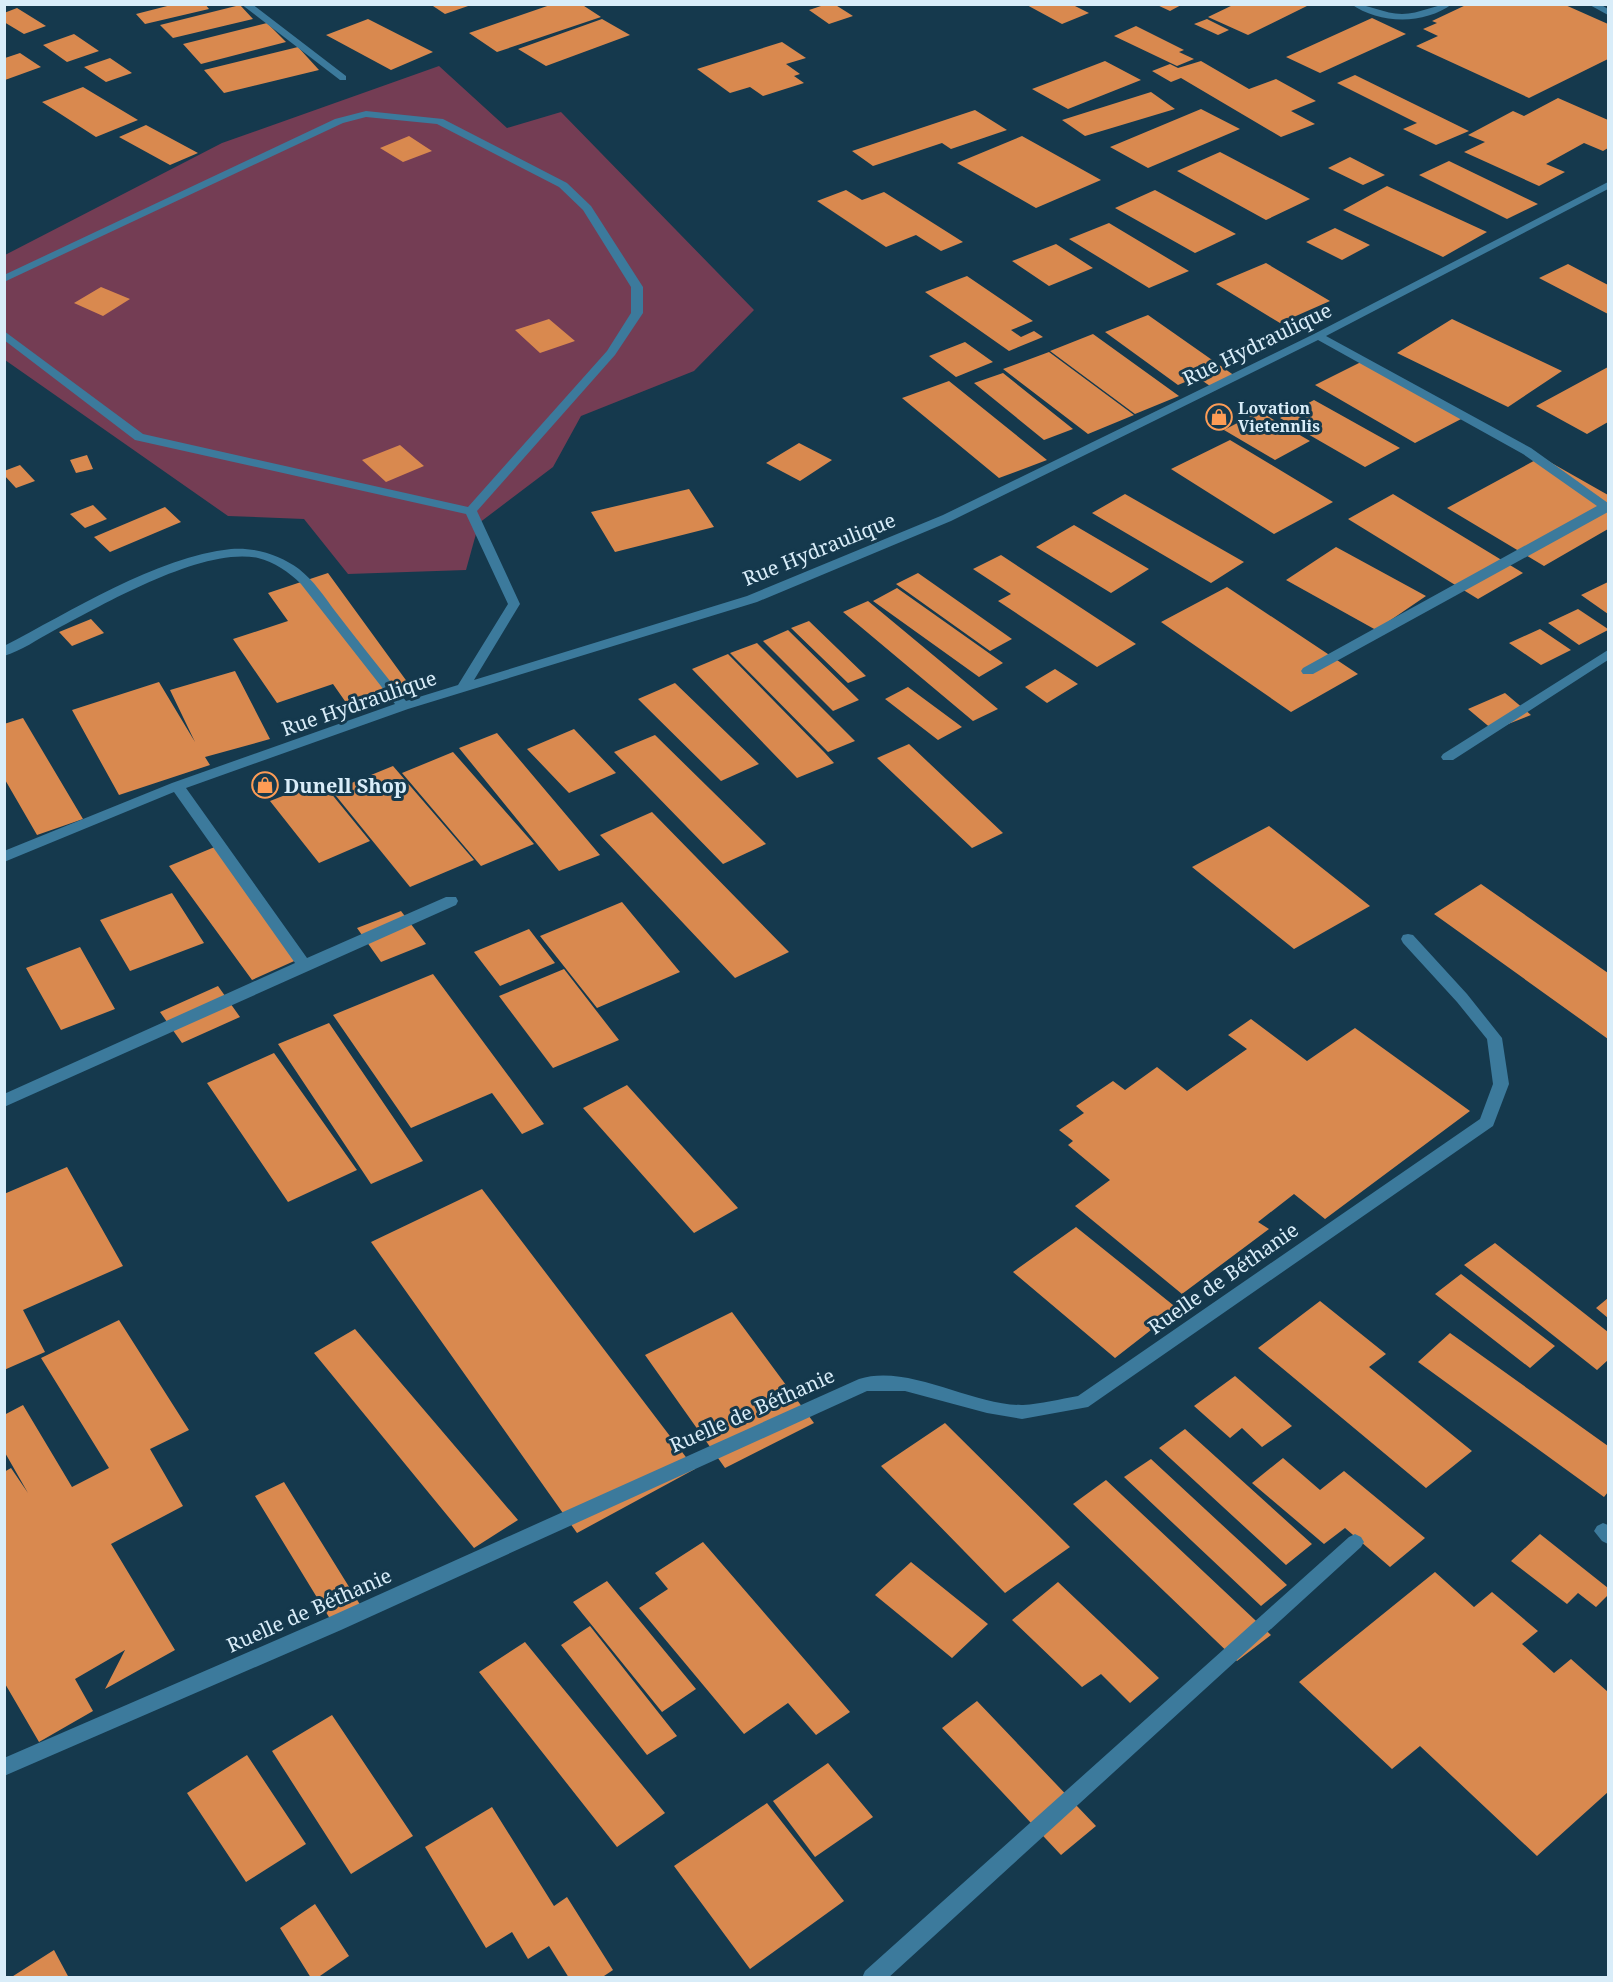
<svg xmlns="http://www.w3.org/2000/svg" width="1613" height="1982" viewBox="0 0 1613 1982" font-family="'Noto Serif',serif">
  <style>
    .green { fill: #743d54 }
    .building { fill: #d9894f }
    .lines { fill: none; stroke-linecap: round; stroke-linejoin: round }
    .minor { fill: #3c7a9c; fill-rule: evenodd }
    .labels { text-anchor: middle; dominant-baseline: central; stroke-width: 6; stroke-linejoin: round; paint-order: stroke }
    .far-poi-label { font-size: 16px; font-weight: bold; fill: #d9edf9; stroke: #15394d; text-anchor: start }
    .street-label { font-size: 20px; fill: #d9edf9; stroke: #15394d }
    .poi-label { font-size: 20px; font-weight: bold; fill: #d9edf9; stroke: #15394d; text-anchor: start }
  </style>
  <rect width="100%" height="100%" fill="#15394d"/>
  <path class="green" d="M439,66L507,128L561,112L754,310L694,371L581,416L553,467L479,523L466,570L348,574L304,519L228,516L5,360V255L222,143Z"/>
  <path class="building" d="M175,4H205L209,9L145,24L136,14Z
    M430,4H471V5L445,14Z
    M553,4H581L601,17L497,52L469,33Z
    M827,4H834L853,16L829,24L809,10Z
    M1025,4H1071L1089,13L1062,24Z
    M1155,4H1183L1170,11Z
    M1235,4H1311L1248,35L1208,17Z
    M1468,4H1563L1608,24V59L1529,98L1416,46L1438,36L1423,29L1437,23L1432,21Z
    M240,5L253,19L173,38L160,25Z
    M17,8L46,26L24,34L4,22V13Z
    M1372,18L1406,34L1320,73L1286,57Z
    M368,19L433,52L391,70L326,35Z
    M602,19L630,35L546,66L518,49Z
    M1207,19L1229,30L1218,35L1194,24Z
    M267,23L286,42L201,64L183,44Z
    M1136,26L1184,50L1179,52L1194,59L1177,66L1114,36Z
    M74,34L99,51L67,62L43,45Z
    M782,42L806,58L786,64L800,74L794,76L804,83L763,96L750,87L730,93L697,69Z
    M298,47L319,70L224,93L204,70Z
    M20,53L41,67L5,80V58Z
    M110,58L132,73L106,82L84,67Z
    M1105,61L1141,80L1068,109L1032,89Z
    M1201,61L1249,89L1276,79L1316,101L1291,111L1315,124L1281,137L1181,78L1171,82L1152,71L1170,64L1178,68Z
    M1355,75L1469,131L1436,145L1403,129L1417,123L1337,83Z
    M83,87L138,120L96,137L42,102Z
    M1151,92L1175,109L1085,136L1062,120Z
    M1558,98L1608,120V148L1603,151L1584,143L1546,164L1565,172L1539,186L1464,152L1485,142L1468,135L1513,111L1524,116Z
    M1201,109L1240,129L1148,168L1110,147Z
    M975,110L1007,130L951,149L942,143L873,166L852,151Z
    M146,125L198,153L170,165L119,137Z
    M409,136L432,151L403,162L380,148Z
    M1022,136L1101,180L1036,208L957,163Z
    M1220,152L1310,199L1266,220L1177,171Z
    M1350,157L1385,175L1363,185L1328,168Z
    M1449,161L1538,204L1507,219L1419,175Z
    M1387,186L1487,232L1443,257L1343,210Z
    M846,190L862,200L884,192L963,242L941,251L916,235L886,247L817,201Z
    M1155,190L1236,234L1195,253L1115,208Z
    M1109,223L1189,271L1149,288L1069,239Z
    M1335,228L1370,245L1342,260L1306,242Z
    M1056,244L1093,268L1049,286L1012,261Z
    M1266,263L1330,301L1280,323L1216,284Z
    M1568,264L1608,285V314L1539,278Z
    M967,276L1033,321L1011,330L1021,337L1034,331L1043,337L1009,351L925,292Z
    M101,287L130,299L103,316L74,303Z
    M1148,315L1235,376L1210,386L1197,377L1178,385L1105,332Z
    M549,319L575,341L540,353L515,330Z
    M1452,319L1562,371L1508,407L1397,353Z
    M1093,334L1179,396L1135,414L1050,351Z
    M965,342L993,362L956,377L929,356Z
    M1049,352L1134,415L1088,434L1003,369Z
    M1365,360L1465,417L1415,443L1315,385Z
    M1608,367V422L1587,434L1536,406Z
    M1003,373L1073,429L1044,440L974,383Z
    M949,381L1047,460L999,478L902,398Z
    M1314,400L1400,448L1365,467L1280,418Z
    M1260,411L1274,420L1310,441L1275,460L1224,430Z
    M1230,440L1333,502L1274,534L1171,469Z
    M799,443L832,460L800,481L766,463Z
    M400,445L424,466L386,482L362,460Z
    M87,455L93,469L76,473L70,460Z
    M1541,457L1608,495V529L1544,566L1447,508Z
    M20,465L35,481L16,488L4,475V471Z
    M689,489L714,527L615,552L591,512Z
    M1125,494L1244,562L1211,583L1092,513Z
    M1393,494L1523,573L1478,599L1348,519Z
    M93,505L107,519L85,528L70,514Z
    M165,507L181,522L110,552L94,537Z
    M1074,525L1149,569L1111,593L1036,547Z
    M1336,547L1426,596L1376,630L1286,580Z
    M1001,555L1136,644L1097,667L998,601L1011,594L973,569Z
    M328,573L408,683L347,704L333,684L277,703L233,639L288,621L268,593Z
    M918,573L1012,639L990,651L896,584Z
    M1608,582V614L1581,595Z
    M1227,587L1358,674L1291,712L1161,622Z
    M897,588L1003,663L979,677L873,601Z
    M868,601L998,709L973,721L843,612Z
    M1578,609L1608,629V630L1579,645L1548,623Z
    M91,619L104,633L72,646L59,632Z
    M809,621L866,676L848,683L791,628Z
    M1540,629L1571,650L1541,665L1509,643Z
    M788,630L859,700L833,711L763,641Z
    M757,643L855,741L828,752L730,653Z
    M728,654L825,753L834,763L797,778L692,669Z
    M1055,669L1078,684L1047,703L1025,687Z
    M235,671L270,739L205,757L210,765L119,795L72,710L159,682L195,742L170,690Z
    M675,683L759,764L721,781L638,699Z
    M908,687L962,727L938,740L885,699Z
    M1505,693L1531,715L1493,730L1468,709Z
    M23,718L83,819L37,835L4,778V724Z
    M574,729L616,773L569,793L527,749Z
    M497,733L600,855L559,871L459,748Z
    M655,735L766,844L723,864L614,752Z
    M909,744L1003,833L972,848L877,758Z
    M453,752L534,844L481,866L402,773Z
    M393,766L474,860L410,887L332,791Z
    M321,781L370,841L319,863L270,801Z
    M652,812L789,952L735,978L600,835Z
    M1269,826L1370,906L1294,949L1192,867Z
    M217,846L301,958L252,980L169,866Z
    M1481,884L1608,973V1039L1434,914Z
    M172,893L204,943L130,971L100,920Z
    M622,902L680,972L597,1008L540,936Z
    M401,911L426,944L381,962L357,928Z
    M529,929L555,963L500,986L474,952Z
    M80,947L115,1009L61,1030L26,968Z
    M564,969L619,1040L553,1068L499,996Z
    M433,974L544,1124L522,1134L492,1093L411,1128L333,1015Z
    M218,986L240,1017L182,1043L160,1012Z
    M1251,1019L1307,1061L1355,1028L1470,1111L1325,1219L1294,1194L1258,1222L1269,1229L1182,1294L1075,1206L1110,1180L1068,1145L1073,1141L1059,1130L1084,1113L1076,1106L1113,1081L1125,1090L1157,1067L1187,1091L1247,1049L1228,1035Z
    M329,1023L423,1161L371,1184L278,1044Z
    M274,1053L357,1170L288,1202L207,1083Z
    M627,1085L738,1208L694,1233L583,1108Z
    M67,1167L123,1266L23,1310L45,1352L4,1370V1194Z
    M482,1189L695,1469L577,1533L371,1242Z
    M1076,1227L1178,1309L1115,1358L1013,1272Z
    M1495,1243L1608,1332V1360L1597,1370L1464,1265Z
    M1461,1274L1555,1346L1530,1368L1435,1294Z
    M1608,1298V1318L1596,1308Z
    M1320,1301L1386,1354L1369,1367L1472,1451L1426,1488L1258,1348Z
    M732,1312L814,1423L725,1468L645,1355Z
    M119,1320L189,1430L150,1449L183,1506L111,1544L175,1650L105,1689L125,1650L75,1679L93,1711L39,1742L4,1682V1472L11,1468L28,1493L4,1451V1415L23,1405L72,1487L109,1468L41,1358Z
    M355,1329L518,1520L474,1548L314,1353Z
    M1450,1333L1608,1446V1492L1604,1497L1418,1362Z
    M1235,1376L1292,1426L1262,1447L1242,1428L1230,1438L1194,1406Z
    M945,1423L1070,1547L1005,1593L881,1466Z
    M1185,1429L1312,1544L1286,1565L1159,1448Z
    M1283,1458L1320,1490L1344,1471L1425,1538L1390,1567L1345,1528L1324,1544L1252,1483Z
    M1151,1459L1287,1585L1261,1606L1124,1477Z
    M1106,1480L1271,1635L1237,1661L1073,1504Z
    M284,1482L364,1611L335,1627L255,1496Z
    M1540,1534L1608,1588V1595L1596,1607L1578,1593L1567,1604L1511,1561Z
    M703,1542L850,1712L816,1735L788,1703L744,1734L639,1608L668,1589L655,1573Z
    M911,1562L988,1624L952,1658L875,1595Z
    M1435,1572L1474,1607L1492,1592L1538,1631L1522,1644L1554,1673L1571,1659L1608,1692V1792L1537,1856L1420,1746L1392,1769L1299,1682Z
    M607,1581L696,1689L662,1712L573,1602Z
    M1058,1582L1159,1678L1130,1703L1101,1674L1082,1687L1012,1620Z
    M590,1626L677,1736L647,1755L561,1645Z
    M525,1642L665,1813L617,1847L479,1672Z
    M977,1701L1096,1826L1061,1855L942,1728Z
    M332,1715L413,1836L351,1874L272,1751Z
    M247,1755L306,1844L246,1882L187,1793Z
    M828,1763L873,1817L815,1857L773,1801Z
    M767,1803L844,1901L750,1969L674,1866Z
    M492,1807L554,1906L567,1897L613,1970L601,1978H569L549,1946L528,1959L512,1932L486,1948L425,1847Z
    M315,1904L349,1956L317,1978H311L280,1928Z
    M54,1950L69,1978H10Z"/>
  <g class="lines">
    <path class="minor" d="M241,4H252L346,76V80H340Z
      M1351,4C1369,4 1384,14 1402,14C1420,14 1435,4 1452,4C1424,25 1379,24 1351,4Z
      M1588,4H1600L1608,9V15Z
      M366,111L443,119L567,183L591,206L643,287V313L615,355L477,511L520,604L474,680L747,596L943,515L1314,334L1608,182V189L1326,336L1531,448L1608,503V512L1313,674H1303L1301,671L1303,668L1597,506L1523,454L1318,340L951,521L757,602L408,709L186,788L307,958L446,897H456L458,901L456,905L4,1107V1094L295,963L174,792L4,862V851L172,783L395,704L301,584C289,572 274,562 258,558C203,546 102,605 53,631C38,639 21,651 4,656V646C70,612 156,557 231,549C255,547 280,555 299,569C314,581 324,596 335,611C358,641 382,671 406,701L458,685L508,604L466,514L135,440L4,340V331L143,434L468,507L607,351L631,313V287L583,210L559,187L437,124L366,117L343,123L4,282V275L335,119Z
      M1608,650V660L1453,760H1443L1441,757L1443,754Z
      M1408,934L1413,935L1467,994L1502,1038L1509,1084L1493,1126L1088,1407L1022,1419L987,1413L905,1391H867L341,1630L4,1776V1758L327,1618L859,1379C908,1363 973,1406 1023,1405C1041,1404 1060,1399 1078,1396L1480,1119L1493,1084L1487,1039L1457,1002L1403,943L1401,939L1403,935Z
      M1603,1523L1608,1525V1544L1602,1541L1594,1531L1597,1526Z
      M1355,1534L1361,1537L1364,1542L1361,1547L888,1978H862L865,1971L1349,1537Z"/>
  </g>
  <defs>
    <g id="shop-ring" transform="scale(1.35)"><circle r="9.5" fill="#15394d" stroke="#fd9c55" stroke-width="1.5"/><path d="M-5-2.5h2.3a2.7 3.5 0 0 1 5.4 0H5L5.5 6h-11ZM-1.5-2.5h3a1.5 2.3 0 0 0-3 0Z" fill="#fd9c55"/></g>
  </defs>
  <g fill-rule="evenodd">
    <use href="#shop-ring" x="1219" y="417"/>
    <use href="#shop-ring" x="265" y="785"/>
  </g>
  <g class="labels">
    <g class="far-poi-label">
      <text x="1238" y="408">Lovation<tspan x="1238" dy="18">Vietennlis</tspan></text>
    </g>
    <g class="street-label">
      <text transform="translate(1257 344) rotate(-26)">Rue Hydraulique</text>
      <text transform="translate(819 549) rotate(-22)">Rue Hydraulique</text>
      <text transform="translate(359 703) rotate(-19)">Rue Hydraulique</text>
      <text transform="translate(1223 1278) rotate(-35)">Ruelle de Béthanie</text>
      <text transform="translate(752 1410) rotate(-24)">Ruelle de Béthanie</text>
      <text transform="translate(309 1610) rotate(-24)">Ruelle de Béthanie</text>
    </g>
    <g class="poi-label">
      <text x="284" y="785">Dunell Shop</text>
    </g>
  </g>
  <rect width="1613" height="1982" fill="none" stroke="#d9edf9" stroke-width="12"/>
</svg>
